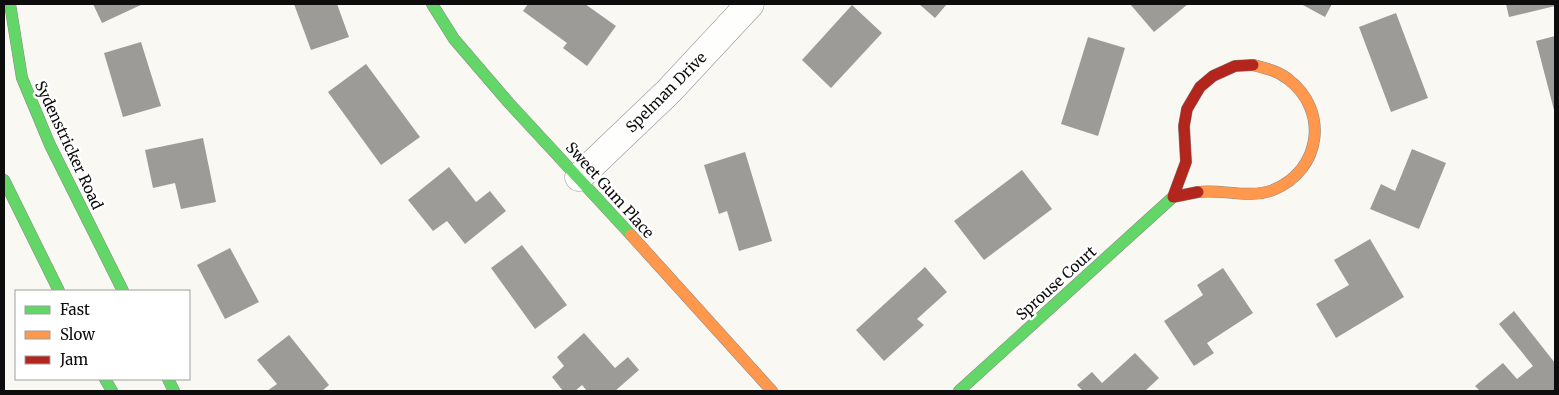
<svg xmlns="http://www.w3.org/2000/svg" width="1559" height="395" viewBox="0 0 1559 395" font-family="Merriweather,serif">
  <style>
    .building { fill: #9d9b98 }
    .lines { fill: none; stroke-linecap: round; stroke-linejoin: round }
    .street-casing { stroke: #949391; stroke-width: 29 }
    .fast-casing { stroke: #8a8987; stroke-width: 12 }
    .slow-casing { stroke: #8a8987; stroke-width: 12 }
    .jam-casing { stroke: #8a8987; stroke-width: 12 }
    .street { stroke: #fefefd; stroke-width: 28 }
    .fast { stroke: #63d668; stroke-width: 11 }
    .slow { stroke: #ff974d; stroke-width: 11 }
    .jam { stroke: #b3261e; stroke-width: 11 }
    .labels { text-anchor: middle; dominant-baseline: central; stroke-width: 5; stroke-linejoin: round; paint-order: stroke }
    .street-label { font-size: 15px; fill: #0d0d0d; stroke: #fff }
  </style>
  <rect width="100%" height="100%" fill="#faf8f3"/>
  <path class="building" d="M93,4H143L102,23Z
    M294,4H337L349,37L311,50Z
    M528,4H585L616,26L587,66L563,48L567,43L523,11Z
    M919,4H947L935,18Z
    M1130,4H1188L1154,32Z
    M1301,4H1332L1325,17Z
    M1506,4H1555V6L1509,17Z
    M852,5L882,33L831,88L802,60Z
    M1396,13L1428,98L1391,112L1359,27Z
    M1555,36V110H1554L1536,41Z
    M1088,37L1125,48L1098,136L1061,124Z
    M141,42L161,106L123,117L104,53Z
    M366,64L420,137L381,165L328,92Z
    M203,138L216,202L181,209L175,183L153,188L145,150Z
    M1412,149L1446,163L1419,229L1370,209L1381,184L1395,191Z
    M745,152L772,241L739,251L727,211L719,214L704,165Z
    M449,167L476,202L490,191L506,211L465,244L447,221L433,231L408,200Z
    M1022,170L1052,209L984,260L954,221Z
    M1370,239L1404,297L1336,338L1316,304L1349,285L1334,260Z
    M522,245L567,305L535,329L491,268Z
    M230,248L259,302L225,319L197,265Z
    M925,267L947,292L917,319L924,325L884,361L856,330Z
    M1223,268L1253,313L1207,343L1214,353L1194,366L1164,321L1203,295L1197,285Z
    M1514,311L1555,363V391H1480L1475,386L1503,363L1517,379L1533,366L1499,324Z
    M584,333L615,368L628,357L639,370L615,391H587L582,385L575,391H563L552,377L564,366L557,357Z
    M289,335L329,385L322,391H267L277,384L257,360Z
    M1135,353L1159,378L1145,391H1083L1077,385L1092,372L1102,383Z"/>
  <g class="lines">
    <g class="street-casing">
      <path id="street" d="M579,177L669,91L750,4"/>
    </g>
    <g class="fast-casing">
      <path id="fast" d="M10,4L22,78L50,145L123,291
        M432,4L454,39L509,103L631,235
        M4,180L59,291
        M105,379L112,391
        M168,379L174,391
        M959,391L1173,197"/>
    </g>
    <g class="slow-casing">
      <path id="slow" d="M1198,192C1223,189 1249,199 1273,190C1322,170 1329,110 1288,79C1278,71 1265,68 1253,65
        M631,235L772,391"/>
    </g>
    <g class="jam-casing">
      <path id="jam" d="M1198,192L1173,197L1186,162L1184,126L1187,109L1200,87L1213,76L1235,66L1253,65"/>
    </g>
    <use href="#street" class="street"/>
    <use href="#fast" class="fast"/>
    <use href="#slow" class="slow"/>
    <use href="#jam" class="jam"/>
  </g>
  <g class="labels">
    <g class="street-label">
      <text transform="translate(666 92) rotate(-45)">Spelman Drive</text>
      <text transform="translate(69 145) rotate(65)">Sydenstricker Road</text>
      <text transform="translate(610 190) rotate(48)">Sweet Gum Place</text>
      <text transform="translate(1056 283) rotate(-42)">Sprouse Court</text>
    </g>
  </g>
  <rect width="1559" height="395" fill="none" stroke="#0d0d0d" stroke-width="10"/>
  <rect x="15" y="290" width="175" height="90" fill="#ffffff" stroke="#9e9e9e"/>
  <rect x="25" y="306" width="25" height="8" fill="#63d668" stroke="#9e9e9e"/>
  <text x="60" y="315" font-size="15" fill="#0d0d0d">Fast</text>
  <rect x="25" y="331" width="25" height="8" fill="#ff974d" stroke="#9e9e9e"/>
  <text x="60" y="340" font-size="15" fill="#0d0d0d">Slow</text>
  <rect x="25" y="356" width="25" height="8" fill="#b3261e" stroke="#9e9e9e"/>
  <text x="60" y="365" font-size="15" fill="#0d0d0d">Jam</text>
</svg>
